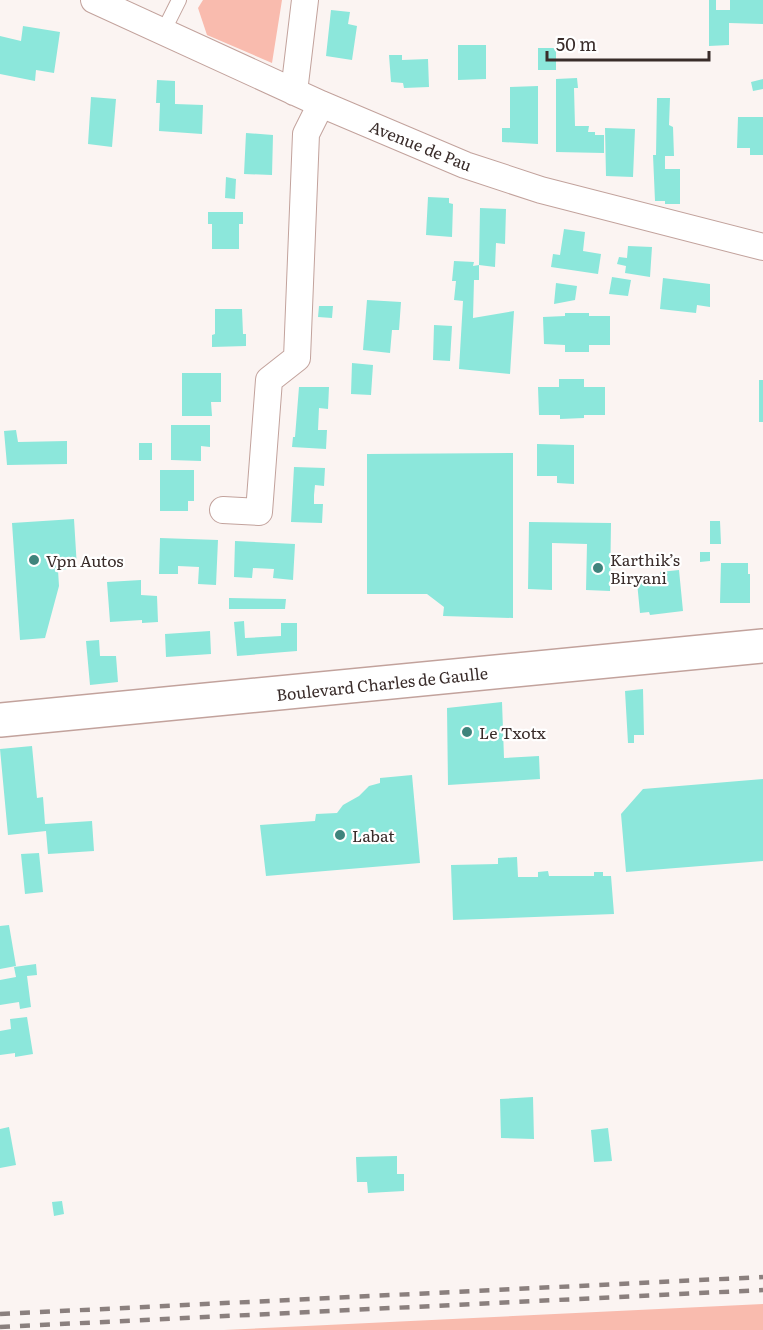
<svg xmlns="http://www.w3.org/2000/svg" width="763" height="1330" viewBox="0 0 763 1330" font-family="Literata,serif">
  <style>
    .green { fill: #f9bbae }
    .building { fill: #8ce7db }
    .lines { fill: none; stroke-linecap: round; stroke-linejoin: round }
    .lane-casing { stroke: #c2a29c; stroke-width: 16 }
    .street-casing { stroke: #c2a29c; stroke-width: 28 }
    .secondary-casing { stroke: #c2a29c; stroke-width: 36 }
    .lane { stroke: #fff; stroke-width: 14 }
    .street { stroke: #fff; stroke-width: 26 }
    .secondary { stroke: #fff; stroke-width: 33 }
    .rail { stroke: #8b807e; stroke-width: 4.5; stroke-dasharray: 10 10; stroke-linecap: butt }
    .poi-dot { fill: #3f847c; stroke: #fff; stroke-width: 2 }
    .labels { text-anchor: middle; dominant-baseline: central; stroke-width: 4.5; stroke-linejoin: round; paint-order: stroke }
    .street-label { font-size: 16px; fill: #392c2a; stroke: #fff }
    .poi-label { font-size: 16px; fill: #392c2a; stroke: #fff; text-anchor: start }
  </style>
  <rect width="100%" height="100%" fill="#fbf4f2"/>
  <path class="green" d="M203,0H282L272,63L207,35L198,8Z
    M763,1304V1330H224Z"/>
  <path class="building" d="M709,0H716V10H730V0H763V24L729,23V45L709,46Z
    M331,10L350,12L348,24L357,26L352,60L326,56Z
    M23,26L60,32L54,73L36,70L35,81L0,74V36L21,41Z
    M458,45H486V79L458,80Z
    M538,48H556V70H538Z
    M389,55H402V60L428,59L429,87L404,88L403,83L391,82Z
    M577,78L578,88H574L575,126H589L588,132H595V135H604V153L556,152V79Z
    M763,79V89L753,91L751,82Z
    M157,80L175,81V104L203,105L202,134L159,131L160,103H156Z
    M538,86V144L502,142V128H510V87Z
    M91,97L116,99L112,147L88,144Z
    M657,98H670L669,125L673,127L674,156H665V169H680V204H665V201H655L653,155H656Z
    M738,117H763V155H750V148H737Z
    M605,128L635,129L633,177L606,176Z
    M246,133L273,135L272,175L244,174Z
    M226,177L236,179L235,199L225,198Z
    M428,197L449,198V203L453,204L452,237L426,235Z
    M480,208L506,209L505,244L496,243L495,267L479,265Z
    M208,212H243V224H239V249H212V224H208Z
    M564,229L585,232L583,251L601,254L598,274L551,267L553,254L560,255Z
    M628,246L652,247L650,277L625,273L626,266L617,264L619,257L627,258Z
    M454,261L474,262L473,266L479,265V280H474L473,318L514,311L510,374L459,369L463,301L454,300L456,281H452Z
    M612,277L631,280L628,296L609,294Z
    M663,278L710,284V307L697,305L696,313L660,309Z
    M556,283L577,286L575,300L554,304Z
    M367,300L401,302L399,330H392L390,353L363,350Z
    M319,306H333L332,318L318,317Z
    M215,309H242L243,334H246V346L212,347V335L215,334Z
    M565,313H589V316H610V345H589V352H565V345L544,344L543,317L565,316Z
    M434,325L452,326L450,361L433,360Z
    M352,363L373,365L371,395L351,394Z
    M182,373H221V402H211L212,416H182Z
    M559,379H584V387H605V415H584V418L560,419V415H539L538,387H559Z
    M759,380H763V422H759Z
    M299,387H329L328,409L319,408L318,430H327L326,449L292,447L293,437H295Z
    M171,425H210V447L201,446V461L171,460Z
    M16,430L18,442L67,441V464L7,465L4,431Z
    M139,443H152V460H139Z
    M537,444L574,445V484L557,483V476H537Z
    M513,453V618L443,616L444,607L427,594H367V454Z
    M294,467L325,468L324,486L315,485L314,495V504H323L322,523L291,522Z
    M160,470H194V501H188V511H160Z
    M74,519L77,568L58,570L59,586L45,638L20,640L12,523Z
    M710,521H720L721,544H710Z
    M529,522L611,523L610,591L586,590L587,544L552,543V590L528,589Z
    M160,538L218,540L216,585L198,584L199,567L178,566V574H159Z
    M235,541L295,544L293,580L273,578L274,569L253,568L252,578L234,577Z
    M700,552H710V561L700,562Z
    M721,563H748V574H750V603H720Z
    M679,570L683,611L650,615L649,612L640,613L637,582L661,580L660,572Z
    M141,580V595L157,596L158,622L142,623V620L110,622L107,582Z
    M229,598L286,599L285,609H229Z
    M244,621L245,638L281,636V623H297V651L237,656L234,622Z
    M210,631L211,654L166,657L165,634Z
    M99,640L100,656H116L118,682L90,685L86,641Z
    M643,689L644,735H634V743H628L625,691Z
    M502,702L504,758L539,756L540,779L448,785L447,708Z
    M32,746L37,798L43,797L45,824L92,821L94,851L48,854L46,831L8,835L0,749Z
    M412,775L420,863L266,876L260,825L315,821L316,814L337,813L343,805L359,796L369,786L380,783V778Z
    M763,779V861L626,872L621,814L643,789Z
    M39,853L43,892L25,894L21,854Z
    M517,857L518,877H538V872L548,871L549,876H594V872H603V876H611L614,914L453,920L451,865L498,864V858Z
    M9,925L16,966L0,969V926Z
    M36,964L37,975L27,976L31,1007L20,1009L19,1002L0,1005V980L16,977L14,967Z
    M27,1017L33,1054L15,1057V1053L0,1055V1031L11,1029L10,1019Z
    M533,1097L534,1139L501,1138L500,1099Z
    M9,1127L16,1165L0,1168V1129Z
    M608,1128L612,1161L594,1162L591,1130Z
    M397,1156V1174H404V1191L368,1193L367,1182H357L356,1157Z
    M62,1201L64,1214L54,1216L52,1202Z"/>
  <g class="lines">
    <g class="lane-casing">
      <path id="lane" d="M163,32L179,0"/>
    </g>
    <g class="street-casing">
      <path id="street" d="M94,0L321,104L465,165L541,190L763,247
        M294,92L305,0
        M223,510L259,512L269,380L297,358L306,134L321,104"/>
    </g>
    <g class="secondary-casing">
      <path id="secondary" d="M0,720L763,646"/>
    </g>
    <use href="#lane" class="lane"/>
    <use href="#street" class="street"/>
    <use href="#secondary" class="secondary"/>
    <path class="rail" d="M0,1314L763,1277
      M0,1327L763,1290"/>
  </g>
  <g class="poi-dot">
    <circle cx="34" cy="560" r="6"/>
    <circle cx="598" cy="568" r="6"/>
    <circle cx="467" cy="732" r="6"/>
    <circle cx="340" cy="835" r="6"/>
  </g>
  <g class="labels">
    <g class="street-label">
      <text transform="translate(421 145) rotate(22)">Avenue de Pau</text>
      <text transform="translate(382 683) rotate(-6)">Boulevard Charles de Gaulle</text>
    </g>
    <g class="poi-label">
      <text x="610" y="559">Karthik’s<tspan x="610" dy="18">Biryani</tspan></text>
      <text x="46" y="560">Vpn Autos</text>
      <text x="479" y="732">Le Txotx</text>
      <text x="352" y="835">Labat</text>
    </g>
  </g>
  <path d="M547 51v9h162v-9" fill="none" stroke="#392c2a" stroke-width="3"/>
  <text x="556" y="51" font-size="18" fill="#392c2a" stroke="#ffffff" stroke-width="4.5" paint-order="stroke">50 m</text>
</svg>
